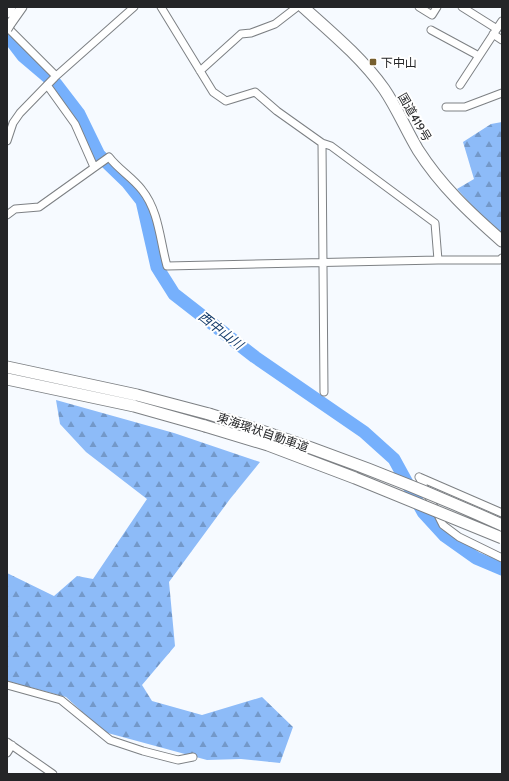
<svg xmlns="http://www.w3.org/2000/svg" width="509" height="781" viewBox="0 0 509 781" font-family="Cabin,'Noto Sans JP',sans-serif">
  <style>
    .forest { fill: url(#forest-firs) }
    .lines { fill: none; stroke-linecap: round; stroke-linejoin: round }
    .river { stroke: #76b0fc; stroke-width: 13 }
    .minor-casing { stroke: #7d8084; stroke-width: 9 }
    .major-casing { stroke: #7d8084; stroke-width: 11 }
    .highway-casing { stroke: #7d8084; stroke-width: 13 }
    .minor { stroke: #fff; stroke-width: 7 }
    .major { stroke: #fff; stroke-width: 9 }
    .highway { stroke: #fff; stroke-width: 11 }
    .major-bridge-casing { stroke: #7d8084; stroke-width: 11; stroke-linecap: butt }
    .highway-bridge-casing { stroke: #7d8084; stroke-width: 13; stroke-linecap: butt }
    .major-bridge { stroke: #fff; stroke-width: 9 }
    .highway-bridge { stroke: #fff; stroke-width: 11 }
    .poi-dot { fill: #765f2f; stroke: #fff; stroke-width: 1.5 }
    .labels { text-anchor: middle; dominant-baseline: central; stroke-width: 4; stroke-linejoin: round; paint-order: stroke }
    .poi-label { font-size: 12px; fill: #242527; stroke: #fff; text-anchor: start }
    .street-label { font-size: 12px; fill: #242527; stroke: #fff }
    .water-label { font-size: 13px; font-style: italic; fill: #133a69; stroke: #fff }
  </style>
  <defs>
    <pattern id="forest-firs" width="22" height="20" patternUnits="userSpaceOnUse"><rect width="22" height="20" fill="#8dbbf8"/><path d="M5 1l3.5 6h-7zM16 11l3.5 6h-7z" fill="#7398c9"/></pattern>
  </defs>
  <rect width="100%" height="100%" fill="#f6faff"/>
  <path class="forest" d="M502,122V234L488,223L457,189L474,179L463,142L491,124Z
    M56,400L174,433L260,462L230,499L169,582L175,646L142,685L152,701L202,715L262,697L293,727L280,763L241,759L207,760L104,732L66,697L7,681V573L54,596L77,576L93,579L147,499L86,452L60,424Z"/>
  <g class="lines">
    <path class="river" d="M7,35L23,56L56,84L79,114L99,155L127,182L142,201L157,267L174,294L255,357L364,432L394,459L423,512L445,536L476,558L502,569"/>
    <g class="minor-casing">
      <path id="minor" d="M161,7L213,92L226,101L255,92L277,111L322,143L331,146L435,223L438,260
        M419,7L432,15L437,7
        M462,7L497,29
        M7,27L56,76
        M431,30L479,56
        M493,34L502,40
        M200,71L241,34L251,33L275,24L297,7
        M47,85L75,124L94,167
        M460,85L502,21
        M446,107H465L502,93
        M7,141L13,123L20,113L55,77L134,7
        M322,143L324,392
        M7,215L15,209L39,207L109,157C119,170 132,177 142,190C159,211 160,241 167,266L438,260H500L502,258
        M419,477L443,525L459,537L502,558
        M419,477L502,513
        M7,685L61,700L110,740L143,751L178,760L193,757
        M7,742L53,774
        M7,753L12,745"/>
    </g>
    <g class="major-casing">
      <path id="major" d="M7,13L11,7
        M10,24L22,7"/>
    </g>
    <g class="highway-casing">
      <path id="highway" d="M303,7C332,33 362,58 384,89C397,108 406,130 418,150C441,186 470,213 502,241
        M7,367L137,395L209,414
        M7,379L134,406L205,426"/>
    </g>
    <use href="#minor" class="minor"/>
    <use href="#major" class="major"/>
    <use href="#highway" class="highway"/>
    <g class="major-bridge-casing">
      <path id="major-bridge" d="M7,29L10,24"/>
    </g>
    <g class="highway-bridge-casing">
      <path id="highway-bridge" d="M209,414C309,445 407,482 502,525
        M205,426L268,445L355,478L502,538"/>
    </g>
    <use href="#major-bridge" class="major-bridge"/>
    <use href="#highway-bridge" class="highway-bridge"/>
  </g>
  <rect class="poi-dot" x="369" y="58" width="8" height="8" rx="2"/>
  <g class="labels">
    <g class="poi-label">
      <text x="381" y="62">下中山</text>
    </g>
    <g class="street-label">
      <text transform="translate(415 117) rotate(60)">国道419号</text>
      <text transform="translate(263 432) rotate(19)">東海環状自動車道</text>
    </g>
    <g class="water-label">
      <text transform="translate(221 330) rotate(38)">西中山川</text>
    </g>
  </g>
  <rect width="509" height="781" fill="none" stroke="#242527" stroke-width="16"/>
</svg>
